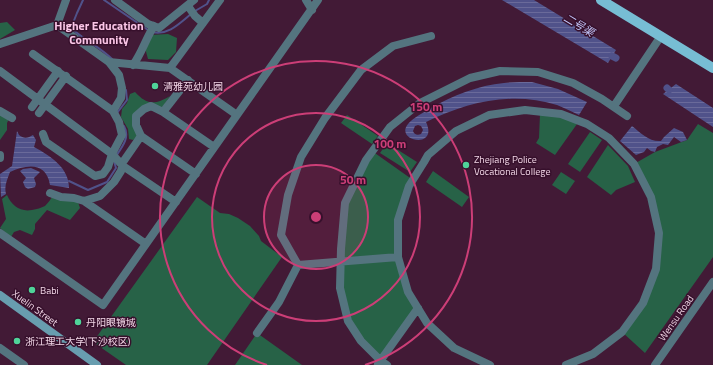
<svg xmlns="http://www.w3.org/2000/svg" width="713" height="365" viewBox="0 0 713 365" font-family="'Titillium Web','Noto Sans SC',sans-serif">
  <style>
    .green { fill: #276247 }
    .water { fill: url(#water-rules); fill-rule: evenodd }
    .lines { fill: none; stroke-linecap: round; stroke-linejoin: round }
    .stream { stroke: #50528a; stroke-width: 2 }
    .canal { stroke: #50528a; stroke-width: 7 }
    .minor { stroke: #54747f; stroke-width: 8 }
    .tertiary { stroke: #54747f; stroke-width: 8 }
    .secondary { stroke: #689daf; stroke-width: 8 }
    .primary { stroke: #77bdd4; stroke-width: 10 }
    .ring { fill: none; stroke: #cc3e77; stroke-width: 2 }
    .poi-dot { fill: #4fd399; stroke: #37102c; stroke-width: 1.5 }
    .labels { text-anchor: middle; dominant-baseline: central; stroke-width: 3; stroke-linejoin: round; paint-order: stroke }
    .poi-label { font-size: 10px; fill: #f2d7e7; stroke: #37102c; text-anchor: start }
    .street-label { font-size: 10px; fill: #f2d7e7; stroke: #37102c }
    .water-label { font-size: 11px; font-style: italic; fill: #c5c9fd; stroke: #37102c }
    .quarter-label { font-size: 12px; font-weight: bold; fill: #fbc6e7; stroke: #37102c }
    .centre { fill: #cc3e77; stroke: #37102c; stroke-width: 2 }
    .ring-label { font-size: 12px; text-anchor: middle; font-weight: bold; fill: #cc3e77; stroke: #37102c; stroke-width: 3; stroke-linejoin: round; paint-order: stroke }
  </style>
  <defs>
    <pattern id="water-rules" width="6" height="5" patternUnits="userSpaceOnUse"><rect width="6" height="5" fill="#50528a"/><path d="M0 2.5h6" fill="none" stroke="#6a6a9a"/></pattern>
  </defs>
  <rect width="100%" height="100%" fill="#421a36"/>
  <path class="green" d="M7,22L15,30L0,39V23Z
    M168,34L177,38L176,52L168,60L148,59L145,48L149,35Z
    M135,92C147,105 155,105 170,96L164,105L157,112L150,110L141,114L138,122V136L133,140L129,139L128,129L121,117L122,109L127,103L130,94Z
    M0,114L9,119L7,123V130L0,140Z
    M540,114L564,118L577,124L555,155L536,143L539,138Z
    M347,115L378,136L372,144L341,123Z
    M698,124L713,133V257L645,353L622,332L643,303L656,269L659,233L651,197L634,164L655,152L687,140Z
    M590,132L602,140L580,172L568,164Z
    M387,143L417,162L410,172L380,153Z
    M608,145L628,166L635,182L616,190L611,195L587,177Z
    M372,151L413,180L398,220V257L418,308L381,361L348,321L340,288L345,203Z
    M433,171L469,197L462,207L426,182Z
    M561,172L575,181L566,194L552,185Z
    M7,195C12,206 20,212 32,210C37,209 41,208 45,206C48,203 51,199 53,195L78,202L80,208L70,220L47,210L35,224V229L32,235L20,230L14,232L11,237L0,228L6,219L2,199Z
    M197,197L220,213L229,214L238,218L250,226L259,236L261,241L282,257L207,365H126L93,342Z
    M257,333L302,365H235Z"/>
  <path class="water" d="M502,0H534L616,50L608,63Z
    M532,82L558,89L587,102L579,115C572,112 565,108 557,105C512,91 467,102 426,122C439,150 394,141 408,124C414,117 423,113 431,108C452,96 479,85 504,83C513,82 522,82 532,82ZM418,125L421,126L423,130L421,134C417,136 414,134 413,131L415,126Z
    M676,84L713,108V127L663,94Z
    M632,126C641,133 649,142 661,141L664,137L674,128L683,132L687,140L681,142L674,137L668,145L663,144L657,147L655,152L651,151L647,148L644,152L636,155L620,141Z
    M17,131L19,135C24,139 28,138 33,135L36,140L34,147C51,156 69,168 69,188L50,185C46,161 26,165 10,172C7,180 4,186 6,194L1,197L0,174L12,166Z
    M31,168L40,172L34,178L36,184L35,187L28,189L25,187L23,182L26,178L20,171L23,169Z"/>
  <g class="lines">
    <path class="stream" d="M83,0L77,13L71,28C84,40 100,47 112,59
      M104,0L148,30
      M195,11L207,4L209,0
      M152,32C168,36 180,23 191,14
      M117,113L127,100L126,90
      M116,156C123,146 130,137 124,126
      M69,181L88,190L107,182L116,168L114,161"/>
    <path class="canal" d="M612,56L616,58
      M667,88L669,90"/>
    <path class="minor" d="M115,0L148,24L159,28L194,0
      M306,0L312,10
      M188,6L195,16L203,23
      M0,44L57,25L66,0
      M33,54L113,111
      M109,62L170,68L237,115
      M133,65C142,53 146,38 154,26
      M170,68L220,0
      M0,71L112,154L123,166L176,202
      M188,80L163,112L214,147
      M614,106L661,36
      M32,107L58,71
      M0,111L12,118
      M163,112L151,106L144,109L136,116V125L141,136L196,174
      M39,113L66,76
      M43,134L46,142L95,176L103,174L108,167L112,154L122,135L119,122L113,111L121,98L122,88L119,75L109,62L57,25
      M0,155V158
      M50,193L61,197L74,198L84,201L100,196L114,182L121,171L123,162L141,136
      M84,201L146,244
      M0,233L103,305L318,0
      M298,265L398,257
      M257,333L279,302L298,265L281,235L288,195L301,157L325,118L361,70L393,46L431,36
      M0,348L24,365
      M378,364L418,308
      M387,365L381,361L361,341L348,321L340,288L341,249L345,203L366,160L390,127L420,103L470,78L500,71L538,72L573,83L602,99L627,116
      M490,365L454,348L427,323L408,292L398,257V220L409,186L424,162L428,155L456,131L489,115L525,110L561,114L587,124L609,138L634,164L651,197L659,233L656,269L643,303L622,332L593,354L566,365"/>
    <path class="tertiary" d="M655,365L713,282"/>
    <path class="secondary" d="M0,295L97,365"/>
    <path class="primary" d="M601,0L713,68"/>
  </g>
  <circle cx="316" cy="217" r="52" fill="#cc3e77" fill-opacity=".12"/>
  <g class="ring">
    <circle cx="316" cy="217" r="52"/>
    <circle cx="316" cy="217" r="104"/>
    <path d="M267 365A156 156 0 1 1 365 365"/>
  </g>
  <g class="poi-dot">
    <circle cx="155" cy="86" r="4"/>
    <circle cx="466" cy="165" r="4"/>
    <circle cx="32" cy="290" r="4"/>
    <circle cx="78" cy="322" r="4"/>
    <circle cx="17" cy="341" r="4"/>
  </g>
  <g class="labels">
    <g class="poi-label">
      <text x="163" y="86">清雅苑幼儿园</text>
      <text x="474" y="159">Zhejiang Police<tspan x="474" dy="12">Vocational College</tspan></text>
      <text x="40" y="290">Babi</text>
      <text x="86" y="322">丹阳眼镜城</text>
      <text x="25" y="341">浙江理工大学(下沙校区)</text>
    </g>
    <g class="street-label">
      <text transform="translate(35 308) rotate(36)">Xuelin Street</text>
      <text transform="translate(676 318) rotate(-55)">Wensu Road</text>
    </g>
    <g class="water-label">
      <text transform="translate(579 25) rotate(31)">二号渠</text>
    </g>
    <g class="quarter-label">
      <text x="99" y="25">Higher Education<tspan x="99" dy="14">Community</tspan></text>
    </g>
  </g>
  <circle cx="316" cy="217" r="6" class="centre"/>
  <g class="ring-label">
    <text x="426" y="111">150 m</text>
    <text x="390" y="148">100 m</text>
    <text x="353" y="184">50 m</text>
  </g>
</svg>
